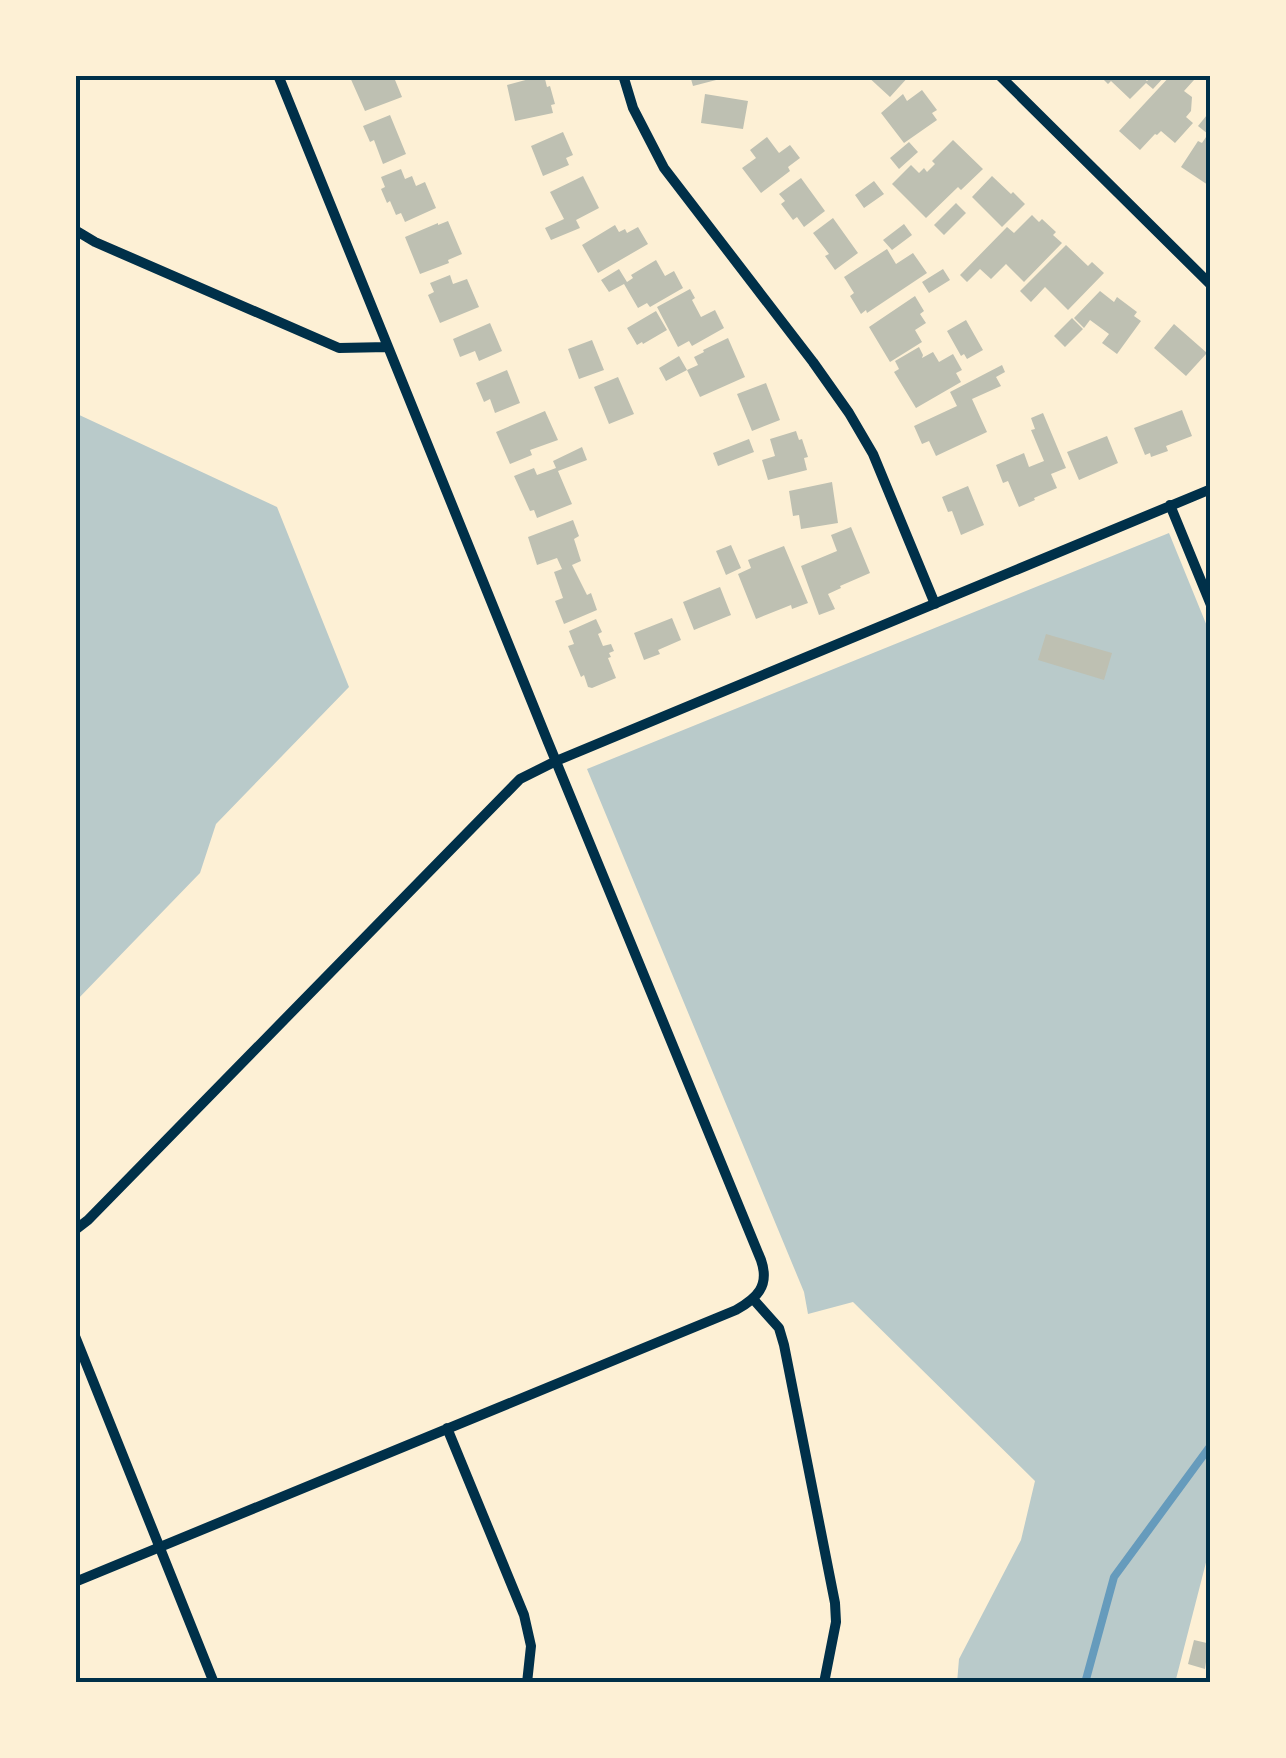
<svg xmlns="http://www.w3.org/2000/svg" width="1286" height="1758" viewBox="0 0 1286 1758" font-family="'DejaVu Sans',sans-serif">
  <style>
    .green { fill: #b9caca }
    .lines { fill: none; stroke-linecap: round; stroke-linejoin: round }
    .stream { stroke: #669bbc; stroke-width: 8 }
    .building { fill: #bec0b2 }
    .minor { stroke: #003049; stroke-width: 10 }
    .neatline { fill: none; stroke: #003049; stroke-width: 4 }
  </style>
  <rect width="100%" height="100%" fill="#fdf0d5"/>
  <path class="green" d="M75,413L277,507L349,687L216,824L200,873L75,1002Z
    M1169,533L1211,636V1543L1175,1683H957L959,1659L1021,1540L1035,1481L853,1302L808,1314L804,1292L587,769Z"/>
  <g class="lines">
    <path class="stream" d="M1085,1683L1114,1577L1211,1445"/>
  </g>
  <path class="building" d="M349,75H393L402,97L365,111Z
    M544,75L547,87L550,86L555,104L551,105L553,113L515,121L507,85Z
    M684,75H719L720,79L693,86L691,79L685,80Z
    M866,75H910L890,97Z
    M1099,75H1140L1147,81L1153,75H1166L1153,89L1146,83L1130,99L1111,81L1108,84Z
    M1171,75H1188L1194,80L1184,91L1192,97L1191,111L1186,117L1193,123L1175,143L1161,131L1157,135L1155,134L1140,150L1119,131Z
    M922,90L937,110L932,113L937,120L904,143L881,113L903,94L907,101Z
    M705,94L748,101L743,129L701,123Z
    M1211,110V187L1181,167L1198,141L1202,143L1208,134L1198,126Z
    M390,115L406,154L383,164L374,140L370,142L363,126Z
    M563,132L573,155L566,158L569,165L543,176L531,146Z
    M767,137L779,153L790,145L800,158L788,167L790,171L761,193L742,168L756,158L750,150Z
    M953,140L983,169L961,190L958,187L926,218L892,184L911,165L919,173L924,168L927,172L935,164L932,161Z
    M909,142L918,152L899,169L890,158Z
    M401,169L405,179L412,176L416,186L425,182L436,208L405,222L401,213L396,215L390,201L387,203L381,189L385,187L381,177Z
    M583,176L599,208L576,220L580,228L551,240L545,228L564,219L550,192Z
    M992,176L1011,194L1013,192L1025,204L1002,227L972,197Z
    M801,178L825,211L804,227L797,217L793,220L781,204L785,201L779,194Z
    M874,181L884,194L864,208L855,195Z
    M956,203L966,213L944,235L934,225Z
    M1032,215L1039,222L1042,219L1056,232L1053,235L1062,243L1024,282L1006,264L991,279L980,269L967,282L960,275L1007,227L1014,233Z
    M833,218L858,253L835,270L825,256L829,254L813,233Z
    M448,221L462,254L448,260L449,263L420,274L405,237L438,223V225Z
    M904,224L912,235L892,250L883,240Z
    M615,225L619,232L625,229L627,233L638,227L648,244L598,273L582,245Z
    M1066,245L1088,266L1092,262L1104,273L1068,310L1045,287L1031,302L1020,291Z
    M887,249L896,264L913,253L927,273L867,313L866,310L861,314L850,296L854,293L844,277Z
    M656,260L665,276L674,271L683,288L650,307L647,303L638,308L624,284L609,292L601,280L619,269L627,282L633,278L631,275Z
    M943,269L950,280L929,293L922,282Z
    M450,275L453,284L467,279L479,307L440,323L428,295L434,292L430,283Z
    M690,289L695,298L692,300L701,317L715,310L724,328L692,346L689,341L678,347L657,307Z
    M1100,291L1114,302L1117,297L1137,312L1134,316L1141,321L1117,354L1102,343L1109,334L1090,320L1084,328L1074,318Z
    M915,296L924,311L920,314L926,323L915,330L922,342L890,362L869,327Z
    M656,311L667,330L643,344L642,342L637,345L627,328Z
    M1072,318L1083,329L1065,347L1054,336Z
    M966,320L983,350L967,359L964,354L961,356L947,331Z
    M490,323L502,351L479,361L475,351L460,357L453,339Z
    M1174,324L1207,353L1186,376L1154,348Z
    M728,338L745,377L700,397L687,370L698,365L694,357L704,352L703,350Z
    M592,340L604,370L579,379L568,349Z
    M919,347L923,355L922,358L933,352L939,362L953,354L962,370L956,373L961,382L916,408L894,372L899,369L895,361Z
    M679,356L687,370L666,381L659,368Z
    M1002,365L1005,372L996,377L1001,386L972,399L987,432L936,456L929,441L922,444L914,426L957,406L950,392Z
    M507,370L520,403L495,413L490,399L484,402L476,383Z
    M618,377L634,414L609,424L594,387Z
    M766,383L780,420L752,431L737,394Z
    M1182,410L1192,436L1166,446L1168,451L1151,457L1150,453L1145,455L1134,428Z
    M545,411L558,440L530,450L532,455L510,464L496,432Z
    M1043,413L1066,468L1051,474L1057,488L1034,498L1035,500L1019,507L1008,481L1003,483L996,465L1024,453L1029,467L1044,461L1031,430L1035,429L1031,418Z
    M796,431L799,440L802,439L808,457L804,458L807,470L768,480L762,460L775,456L770,439Z
    M1107,436L1118,463L1079,480L1067,452Z
    M749,439L754,452L718,466L713,453Z
    M582,447L587,460L558,471L572,504L537,518L534,510L530,511L514,476L534,468L537,475L556,468L553,461Z
    M832,482L838,523L801,529L799,515L793,516L789,491Z
    M968,486L984,525L961,535L952,511L948,512L942,497Z
    M573,520L579,536L574,539L581,561L572,565L587,595L591,593L597,610L564,624L555,601L563,598L554,572L562,569L557,558L537,565L528,537Z
    M851,527L870,573L840,586L841,588L828,594L835,609L819,615L801,566L837,551L831,535Z
    M731,545L741,568L726,575L716,551Z
    M784,546L808,603L792,609L791,605L756,619L738,574L751,568L748,560Z
    M720,587L731,615L694,630L683,602Z
    M672,618L681,640L658,650L660,654L644,660L634,633Z
    M596,619L602,632L598,634L603,646L611,644L614,651L609,653L611,657L608,658L616,678L592,688L588,687L584,675L581,677L568,646L574,644L569,631Z
    M1046,634L1112,653L1104,680L1038,660Z
    M1194,1640L1211,1644V1663L1206,1662L1205,1669L1188,1664Z"/>
  <g class="lines">
    <path class="minor" d="M623,75L633,108L664,168L813,362L849,413L873,454L935,604
      M999,75L1211,285
      M75,230L95,242L339,348L388,347
      M1170,505L1211,605
      M75,1230L88,1220L520,779L556,761L1211,489
      M754,1300L779,1328L784,1345L835,1603L836,1622L824,1683
      M75,1336L214,1683
      M447,1428L524,1615L531,1646L527,1683
      M75,1582L736,1310C757,1298 770,1286 761,1260L548,742L278,75"/>
  </g>
  <rect width="1286" height="1758" fill="none" stroke="#fdf0d5" stroke-width="155"/>
  <rect x="78" y="78" width="1130" height="1602" class="neatline"/>
</svg>
